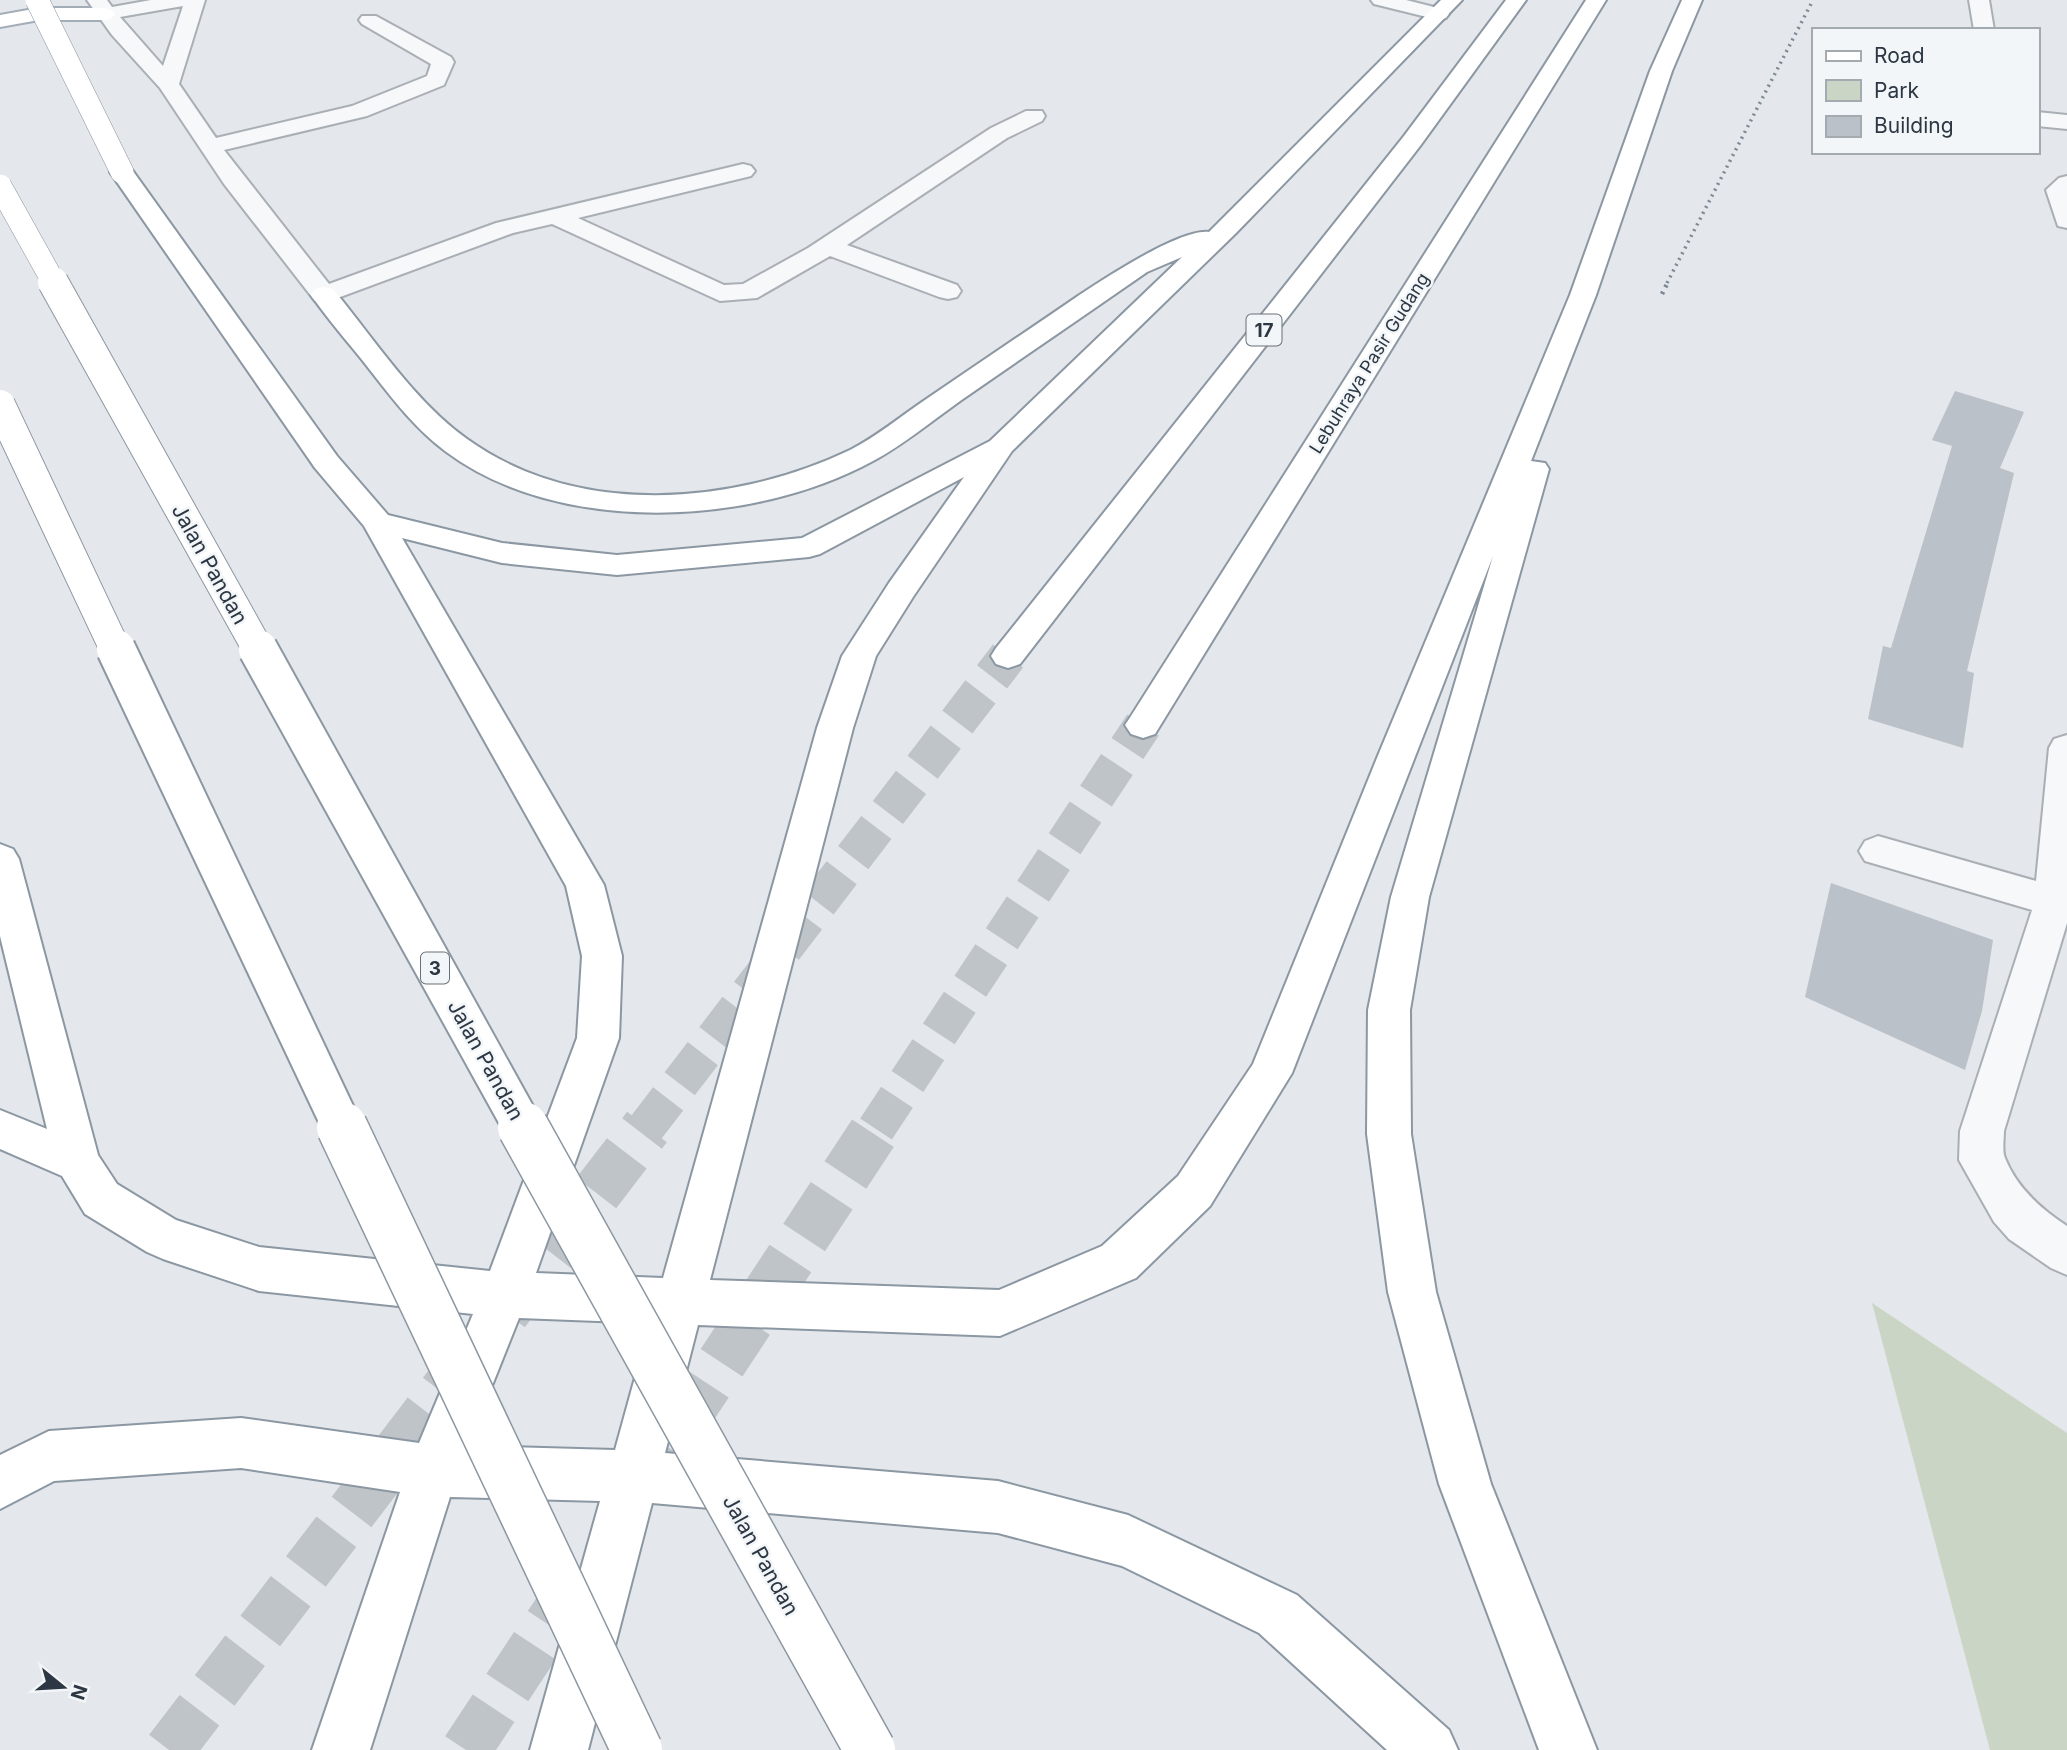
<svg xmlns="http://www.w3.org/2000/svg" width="2067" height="1750" viewBox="0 0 2067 1750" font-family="Inter,sans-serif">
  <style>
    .green { fill: #cbd5c5 }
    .building { fill: #bbc1c8 }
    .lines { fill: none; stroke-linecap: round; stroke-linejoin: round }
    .highway-tunnel-far1 { stroke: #bfc4c9; stroke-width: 38; stroke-dasharray: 38 19; stroke-linecap: butt }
    .highway-tunnel { stroke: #bfc4c9; stroke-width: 50; stroke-dasharray: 50 25; stroke-linecap: butt }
    .minor-casing { stroke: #a9afb5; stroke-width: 4 }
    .major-casing { stroke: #a3adb7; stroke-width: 4 }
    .highway-casing { stroke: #8b97a2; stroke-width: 4 }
    .minor { fill: #f6f8f9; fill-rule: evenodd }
    .major { fill: #fff; fill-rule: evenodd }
    .highway { fill: #fff; fill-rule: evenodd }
    .rail-far1 { stroke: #7d8995; stroke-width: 3.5; stroke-dasharray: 2 4.5; stroke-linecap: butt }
    .rail { stroke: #7d8995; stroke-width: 4.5; stroke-dasharray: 2.5 5; stroke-linecap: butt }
    .highway-bridge-far3-casing { stroke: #8b97a2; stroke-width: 24; stroke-linecap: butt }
    .highway-bridge-far2-casing { stroke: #8b97a2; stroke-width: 32; stroke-linecap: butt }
    .highway-bridge-far1-casing { stroke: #8b97a2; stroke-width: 42; stroke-linecap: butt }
    .highway-bridge-casing { stroke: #8b97a2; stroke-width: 53; stroke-linecap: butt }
    .highway-bridge-far3 { stroke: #fff; stroke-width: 23 }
    .highway-bridge-far2 { stroke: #fff; stroke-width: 30 }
    .highway-bridge-far1 { stroke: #fff; stroke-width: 38 }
    .highway-bridge { stroke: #fff; stroke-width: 50 }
    .labels { text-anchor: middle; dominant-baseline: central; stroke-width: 5; stroke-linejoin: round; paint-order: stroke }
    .far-street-label { font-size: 18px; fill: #2c3743; stroke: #f3f6f8 }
    .shield { fill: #f3f6f8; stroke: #687079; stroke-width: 2 }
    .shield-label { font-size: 19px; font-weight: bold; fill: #2c3743 }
    .street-label { font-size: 21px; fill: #2c3743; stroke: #f3f6f8 }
  </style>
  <rect width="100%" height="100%" fill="#e4e7eb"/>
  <path class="green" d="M1872,1303L2067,1433V1750H1990Z"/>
  <path class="building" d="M1955,391L2024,412L2000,468L2014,473L1967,671L1974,673L1963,748L1868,719L1883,646L1891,648L1952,446L1932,440Z
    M1831,883L1993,940L1982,1011L1965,1070L1805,997Z"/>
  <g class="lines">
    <path class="highway-tunnel-far1" d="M645,1129L1008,656
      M876,1129L1143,725"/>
    <path class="highway-tunnel" d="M505,1312L647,1127
      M639,1488L877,1127
      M169,1750L468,1360
      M466,1750L579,1579"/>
    <g class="minor-casing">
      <path id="minor" d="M87,0H107L112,7L151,0H205L179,84L216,138L352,106L427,76L431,64L362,24L359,20L362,16H376L451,57L454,62L444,85L367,116L224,150L329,284L496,223L743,164L751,166L755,171L751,176L578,218L724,285L743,284L808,248L991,128L1026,111H1042L1045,116L1042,121L1007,138L847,245L957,285L961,291L957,297L948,299L939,297L830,256L757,298L720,301L552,224L513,233L324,303L315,301L224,184L160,88L112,35ZM183,6L163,66L120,17Z
        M1371,0H1406L1446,10L1449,14L1446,18L1439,20L1374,4Z
        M1969,0H1989L1994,30H1974Z
        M2037,112L2067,115V129L2037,126Z
        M2067,176V228L2058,226L2046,190L2059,178Z
        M2067,735V923L2004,1131C2004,1139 2002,1151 2005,1158C2017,1188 2041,1209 2067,1226V1275L2051,1268L2009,1239L1994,1222L1959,1160L1960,1131L2032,910L1865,861L1859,851L1865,841L1878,836L2036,881L2049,748L2054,739Z"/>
    </g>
    <g class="major-casing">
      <path id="major" d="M39,8H105L112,10L115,14L112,18L105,20H39L0,27V15Z"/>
    </g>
    <g class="highway-casing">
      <path id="highway" d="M1441,0H1462L1236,233L1012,451L913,597L876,656L853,728L710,1280L999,1290L1102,1246L1178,1176L1253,1064L1377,758L1570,295L1650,71L1682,0H1702L1672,71L1596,295L1531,461L1545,463L1549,469L1429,897L1410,1010L1411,1134L1436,1292L1491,1484L1597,1750H1539L1439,1484L1388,1292L1367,1134L1368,1010L1391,897L1493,556L1292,1073L1210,1206L1136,1278L1000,1336L698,1325L665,1453L998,1481L1128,1515L1297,1595L1449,1730L1458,1750H1387L1259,1633L1122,1566L998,1533L652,1503L588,1750H530L600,1501L450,1497L370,1750H312L400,1492L241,1468L54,1481L0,1509V1455L49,1431L241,1418L419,1443L473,1314L259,1291L163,1259L147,1252L85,1214L62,1176L0,1149V1110L47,1129L0,936V844L13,849L19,859L98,1155L117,1184L176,1220L259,1247L490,1271L577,1038L582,956L566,886L364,526L315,468L110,172L114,167H130L337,456L388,515L502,543L617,555L802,538L990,441L1182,257L1147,272C1085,315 1022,358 960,401C932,421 903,445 873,461C752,527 558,536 445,451C412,426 388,393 363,361C346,340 327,318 311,295L315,289L324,287L333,289C374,339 415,402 467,439C577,518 732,506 850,450C876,437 901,416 925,400C976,365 1027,331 1078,296C1102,280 1181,228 1209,232ZM964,477L889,583L842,656L817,728L663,1278L536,1273L619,1038L622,956L604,885L402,538L502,563L617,575L809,557L820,554ZM519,1318L650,1323L615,1450L468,1446Z
        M1506,0H1526L1420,146L1020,664L1008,668L996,664L991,656L996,648L1404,136Z
        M1586,0H1606L1155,734L1143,738L1131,734L1125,725L1131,716Z"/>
    </g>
    <use href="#minor" class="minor"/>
    <use href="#major" class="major"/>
    <use href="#highway" class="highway"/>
    <path class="rail-far1" d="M1667,283L1813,0"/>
    <path class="rail" d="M1662,294L1668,282"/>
    <g class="highway-bridge-far3-casing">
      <path id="highway-bridge-far3" d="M37,0L122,172
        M0,186L54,283"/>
    </g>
    <g class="highway-bridge-far2-casing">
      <path id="highway-bridge-far2" d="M53,282L259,651
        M0,405L116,651"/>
    </g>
    <g class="highway-bridge-far1-casing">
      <path id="highway-bridge-far1" d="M116,649L343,1129
        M258,649L524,1129"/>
    </g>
    <g class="highway-bridge-casing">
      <path id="highway-bridge" d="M342,1127L637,1750
        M523,1127L870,1750"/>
    </g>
    <use href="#highway-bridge-far3" class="highway-bridge-far3"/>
    <use href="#highway-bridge-far2" class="highway-bridge-far2"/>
    <use href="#highway-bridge-far1" class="highway-bridge-far1"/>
    <use href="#highway-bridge" class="highway-bridge"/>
  </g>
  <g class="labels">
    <g class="far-street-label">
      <text transform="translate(1369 363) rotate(-58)">Lebuhraya Pasir Gudang</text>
    </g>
    <g class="shield">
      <rect x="1246.5" y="314.5" width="35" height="31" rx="5"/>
      <rect x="421" y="952.5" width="28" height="31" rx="5"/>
    </g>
    <g class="shield-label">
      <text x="1264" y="330">17</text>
      <text x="435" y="968">3</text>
    </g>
    <g class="street-label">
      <text transform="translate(210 564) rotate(61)">Jalan Pandan</text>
      <text transform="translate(486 1060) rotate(61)">Jalan Pandan</text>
      <text transform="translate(761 1555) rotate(61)">Jalan Pandan</text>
    </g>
  </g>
  <rect x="1812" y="28" width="228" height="126" fill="#f3f6f8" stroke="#a3aab0" stroke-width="2"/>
  <rect x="1826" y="51" width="35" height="10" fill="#ffffff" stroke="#a3aab0" stroke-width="2"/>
  <text x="1874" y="63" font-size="21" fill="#2c3743">Road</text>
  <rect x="1826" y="80" width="35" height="21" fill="#cbd5c5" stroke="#a3aab0" stroke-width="2"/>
  <text x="1874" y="98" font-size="21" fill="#2c3743">Park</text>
  <rect x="1826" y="116" width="35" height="21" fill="#bbc1c8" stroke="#a3aab0" stroke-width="2"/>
  <text x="1874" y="133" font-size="21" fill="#2c3743">Building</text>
  <g transform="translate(63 1687) rotate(108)" stroke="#f3f6f8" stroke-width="5" paint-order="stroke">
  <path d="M0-5L12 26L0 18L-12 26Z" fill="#2c3743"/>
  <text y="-10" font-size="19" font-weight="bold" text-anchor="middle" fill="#2c3743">N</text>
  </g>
</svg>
